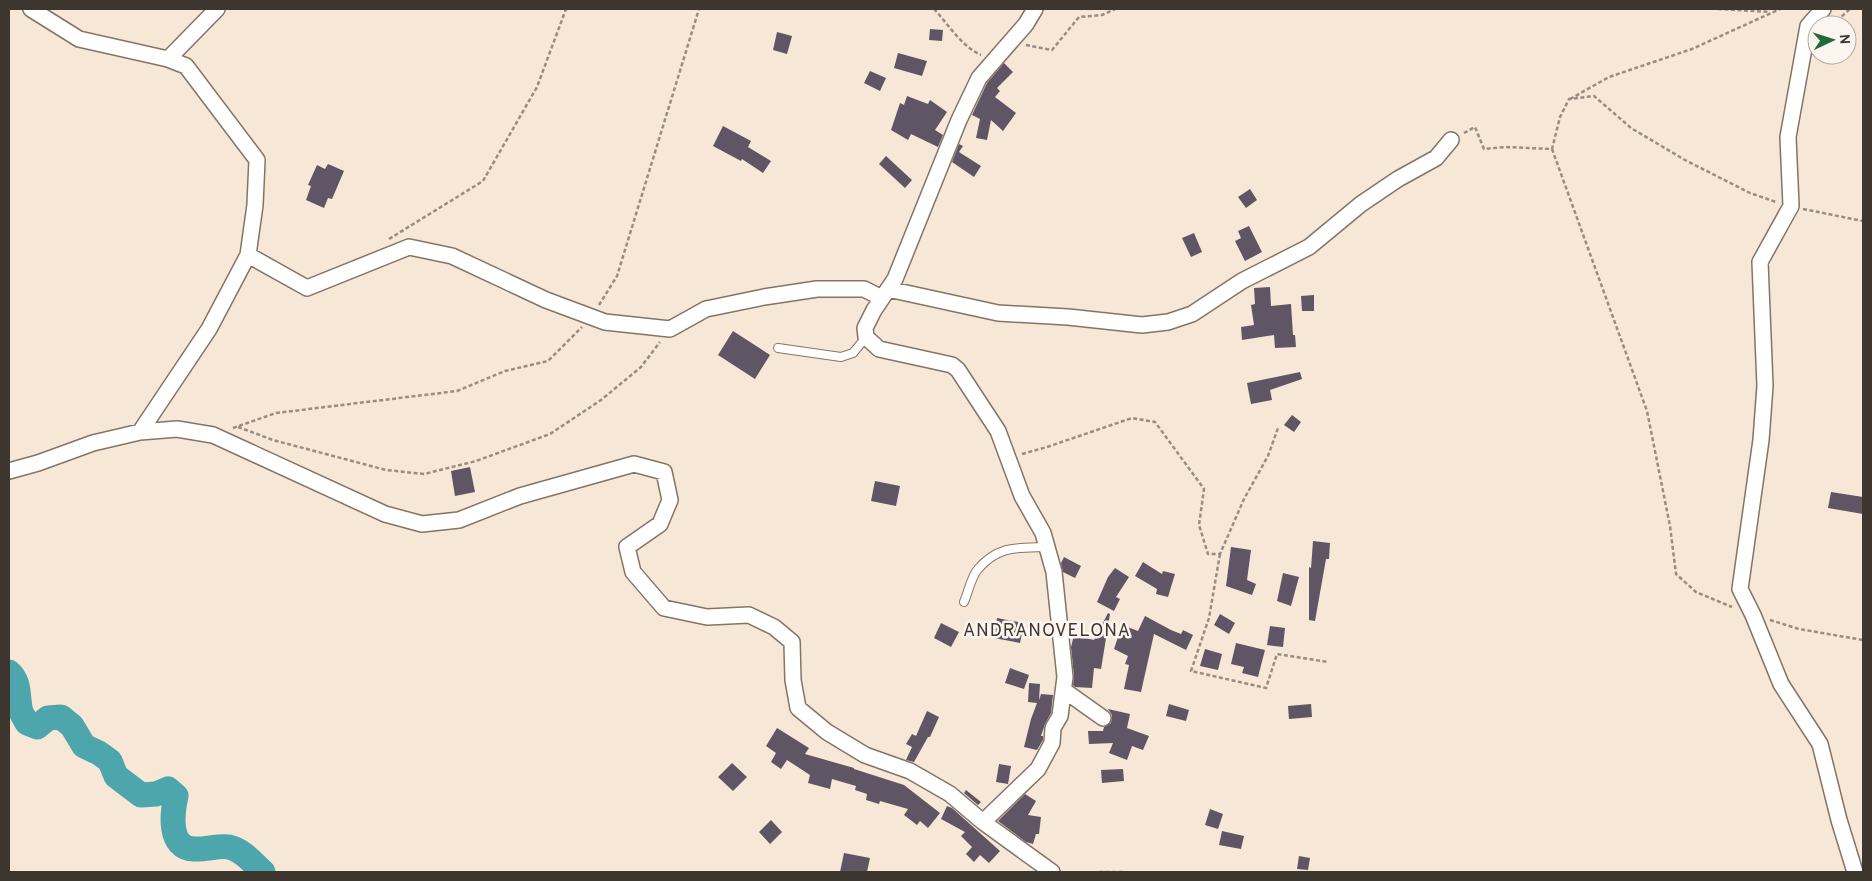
<svg xmlns="http://www.w3.org/2000/svg" width="1872" height="881" viewBox="0 0 1872 881" font-family="Overpass,sans-serif">
  <style>
    .lines { fill: none; stroke-linecap: round; stroke-linejoin: round }
    .river { stroke: #4da6ab; stroke-width: 25 }
    .building { fill: #605564 }
    .lane-casing { stroke: #837566; stroke-width: 10 }
    .street-casing { stroke: #837566; stroke-width: 18 }
    .path { stroke: #988d82; stroke-width: 2.5; stroke-dasharray: 4 2.5; stroke-linecap: butt }
    .lane { stroke: #fff; stroke-width: 8 }
    .street { stroke: #fff; stroke-width: 15 }
    .labels { text-anchor: middle; dominant-baseline: central; stroke-width: 5; stroke-linejoin: round; paint-order: stroke }
    .quarter-label { font-size: 18px; letter-spacing: 1px; fill: #3c362f; stroke: #fdf6f0 }
  </style>
  <rect width="100%" height="100%" fill="#f7e7d7"/>
  <g class="lines">
    <path class="river" d="M9,672C21,682 17,698 21,712C23,716 25,719 27,723L37,727L48,718L61,717L72,726L84,746L99,753L110,761L116,776L141,795L156,794L168,789L176,796C172,814 168,848 194,849C205,850 219,845 229,847C243,850 253,863 263,872"/>
  </g>
  <path class="building" d="M930,29L943,30L942,41L929,40Z
    M777,32L792,36L787,54L773,50Z
    M898,53L927,61L922,76L894,68Z
    M1004,63L1013,72L997,88L1000,91L995,97L1016,113L1003,131L991,120L987,140L976,138L980,119L972,115L987,83Z
    M870,71L886,78L880,91L864,83Z
    M907,96L928,104L930,100L947,112L935,130L943,135L938,147L911,134L908,140L891,130L900,103L904,105Z
    M723,126L751,141L748,147L771,161L763,173L742,159L741,161L713,146Z
    M959,144L963,146L959,152L981,166L974,177L952,162Z
    M886,156L912,180L905,188L879,164Z
    M328,164L344,171L332,199L328,198L324,208L306,200L311,186L308,185L317,165L325,169Z
    M1250,189L1257,200L1246,208L1238,197Z
    M1249,226L1262,252L1245,261L1235,241L1241,238L1238,231Z
    M1194,233L1202,252L1191,257L1182,238Z
    M1270,287L1271,306L1291,304L1293,335H1295L1296,347L1275,348L1274,335L1242,340L1241,327L1254,325L1251,305L1255,304L1254,288Z
    M1314,295V311H1302L1301,296Z
    M733,331L770,355L755,379L718,355Z
    M1300,372L1302,379L1270,390L1272,400L1251,404L1247,383Z
    M1292,415L1301,422L1294,432L1284,425Z
    M470,467L475,492L455,496L451,471Z
    M875,481L900,486L896,506L871,501Z
    M1831,492L1863,497V514L1828,508Z
    M1313,541L1330,543L1329,559H1326L1315,621L1309,620V567L1311,568Z
    M1231,547L1251,550L1247,580L1256,584L1252,595L1226,586Z
    M1064,557L1081,566L1075,578L1063,572L1061,563Z
    M1143,562L1162,574L1163,571L1175,574L1168,597L1156,594L1157,589L1135,576Z
    M1115,568L1129,577L1116,597L1120,599L1114,611L1097,602L1108,577Z
    M1283,573L1299,577L1291,606L1277,601Z
    M1108,613L1110,614L1101,669L1094,668L1092,688L1075,687L1073,685L1074,676L1071,647L1074,635L1094,640Z
    M1220,614L1235,623L1229,634L1214,625Z
    M1145,616L1171,630L1181,634L1183,630L1193,635L1186,650L1154,634L1141,692L1124,689L1129,665L1125,664L1128,656L1114,649L1122,625L1138,631Z
    M997,618L1024,623L1020,643L994,638Z
    M941,623L959,632L951,647L934,638Z
    M1270,626L1285,628L1283,647L1267,645Z
    M1236,643L1265,650L1258,677L1242,673L1244,667L1231,664Z
    M1205,649L1222,654L1218,670L1200,666Z
    M1010,668L1029,675L1024,689L1005,683Z
    M1029,683L1040,684L1039,700L1041,694L1053,695L1051,713L1045,724L1041,736H1043V740L1037,750L1024,747L1031,719L1037,703L1028,702Z
    M1169,704L1189,710L1186,721L1166,716Z
    M1311,704L1312,717L1289,719L1288,706Z
    M1108,709L1130,714L1127,728L1149,736L1143,750L1132,746L1127,760L1109,753L1113,743L1089,744L1088,731H1103L1104,727L1111,723L1112,715Z
    M927,711L939,717L930,737H928L914,762L906,760L912,747L906,744L912,734L916,736Z
    M777,728L809,748L805,754L854,768V769L904,785L940,813L928,828L920,821L917,825L904,815L908,809L880,801L879,804L866,800L867,794L855,790L856,786L832,779L830,789L808,783L810,775L787,760L781,769L771,762L776,753L766,746Z
    M732,763L747,777L733,791L718,777Z
    M999,764L1011,766L1008,784L996,782Z
    M1123,769L1124,781L1102,783L1101,770Z
    M966,790L981,802L978,805L964,793Z
    M1025,794L1036,801L1028,815L1041,817L1039,834H1036L1033,844L1026,842L998,821Z
    M947,806L952,808L1000,851L989,863L980,855L974,862L966,854L972,847L961,836L965,832L941,819Z
    M1210,809L1223,814L1218,829L1205,825Z
    M771,820L782,832L770,844L759,832Z
    M1222,831L1244,836L1241,849L1219,845Z
    M844,853L870,858L867,872H840Z
    M1299,856L1310,858L1308,870L1297,869Z"/>
  <g class="lines">
    <g class="lane-casing">
      <path id="lane" d="M778,348L841,357L853,353L866,337
        M964,602C968,593 971,577 978,569C999,545 1018,548 1047,547"/>
    </g>
    <g class="street-casing">
      <path id="street" d="M31,9L79,39L168,59
        M1823,9L1808,26L1788,137L1791,206L1760,262L1765,386L1761,440L1740,589L1753,615L1781,684L1820,744L1839,820L1855,872
        M248,255L307,288L409,247L452,256L546,300L605,322L670,329L706,309L764,297L817,289H864L882,298
        M888,289L998,313L1068,317L1142,325L1168,322L1192,314L1242,281L1309,247L1361,204L1398,179L1436,158L1451,140
        M140,432L209,329L248,255L255,205L257,160L186,66L168,59L217,9
        M9,471L38,463L93,443L140,432L177,429L213,435L385,514L422,524L459,520L520,496L634,464L664,472L670,500L660,524L627,547L633,572L664,608L707,617L749,615L774,627L792,642L793,680L798,708L827,732L865,755L910,771L950,794L983,822L1052,872
        M1065,691L1103,718
        M983,822L1038,769L1052,743L1053,728L1060,716L1065,677L1054,572L1043,533L1022,496L998,431L958,370L952,365L879,349L866,337L865,328L874,310L895,279L959,120L979,78L1026,24L1035,9"/>
    </g>
    <path class="path" d="M934,9C949,25 961,46 981,55
      M1718,9L1770,12
      M1832,25L1850,9
      M1026,45L1052,50L1079,17L1102,15L1115,9
      M1570,99L1609,77L1692,49L1780,9
      M1464,133L1475,127L1484,149L1505,147L1552,149L1560,117L1569,99L1594,96L1631,128L1685,160L1750,193L1776,202
      M1552,149L1647,411L1670,526L1676,574L1696,592L1732,607
      M1803,209L1863,221
      M389,239L483,181L537,87L566,9
      M599,305L617,276L699,9
      M238,427L273,440L386,470L424,474L476,461L550,434L601,400L641,367L660,342
      M233,428L276,413L457,391L505,371L548,361L582,327
      M1022,454L1047,447L1132,418L1155,422L1204,489L1199,525L1208,554H1220L1244,499L1268,456L1278,428
      M1220,554L1209,618L1191,671L1266,688L1277,654L1328,662
      M1770,620L1799,629L1863,640
      M1099,872H1124"/>
    <use href="#lane" class="lane"/>
    <use href="#street" class="street"/>
  </g>
  <g class="labels">
    <g class="quarter-label">
      <text x="1047" y="631">ANDRANOVELONA</text>
    </g>
  </g>
  <rect width="1872" height="881" fill="none" stroke="#3c362f" stroke-width="20"/>
  <g transform="translate(1832 40) rotate(86)"><circle r="24" fill="#fdf6f0" stroke="#b0a9a3"/>
  <path d="M0-4L9 19L0 12L-9 19Z" fill="#226b39"/>
  <text y="-8" font-size="14" font-weight="bold" text-anchor="middle" fill="#3c362f">N</text>
  </g>
</svg>
